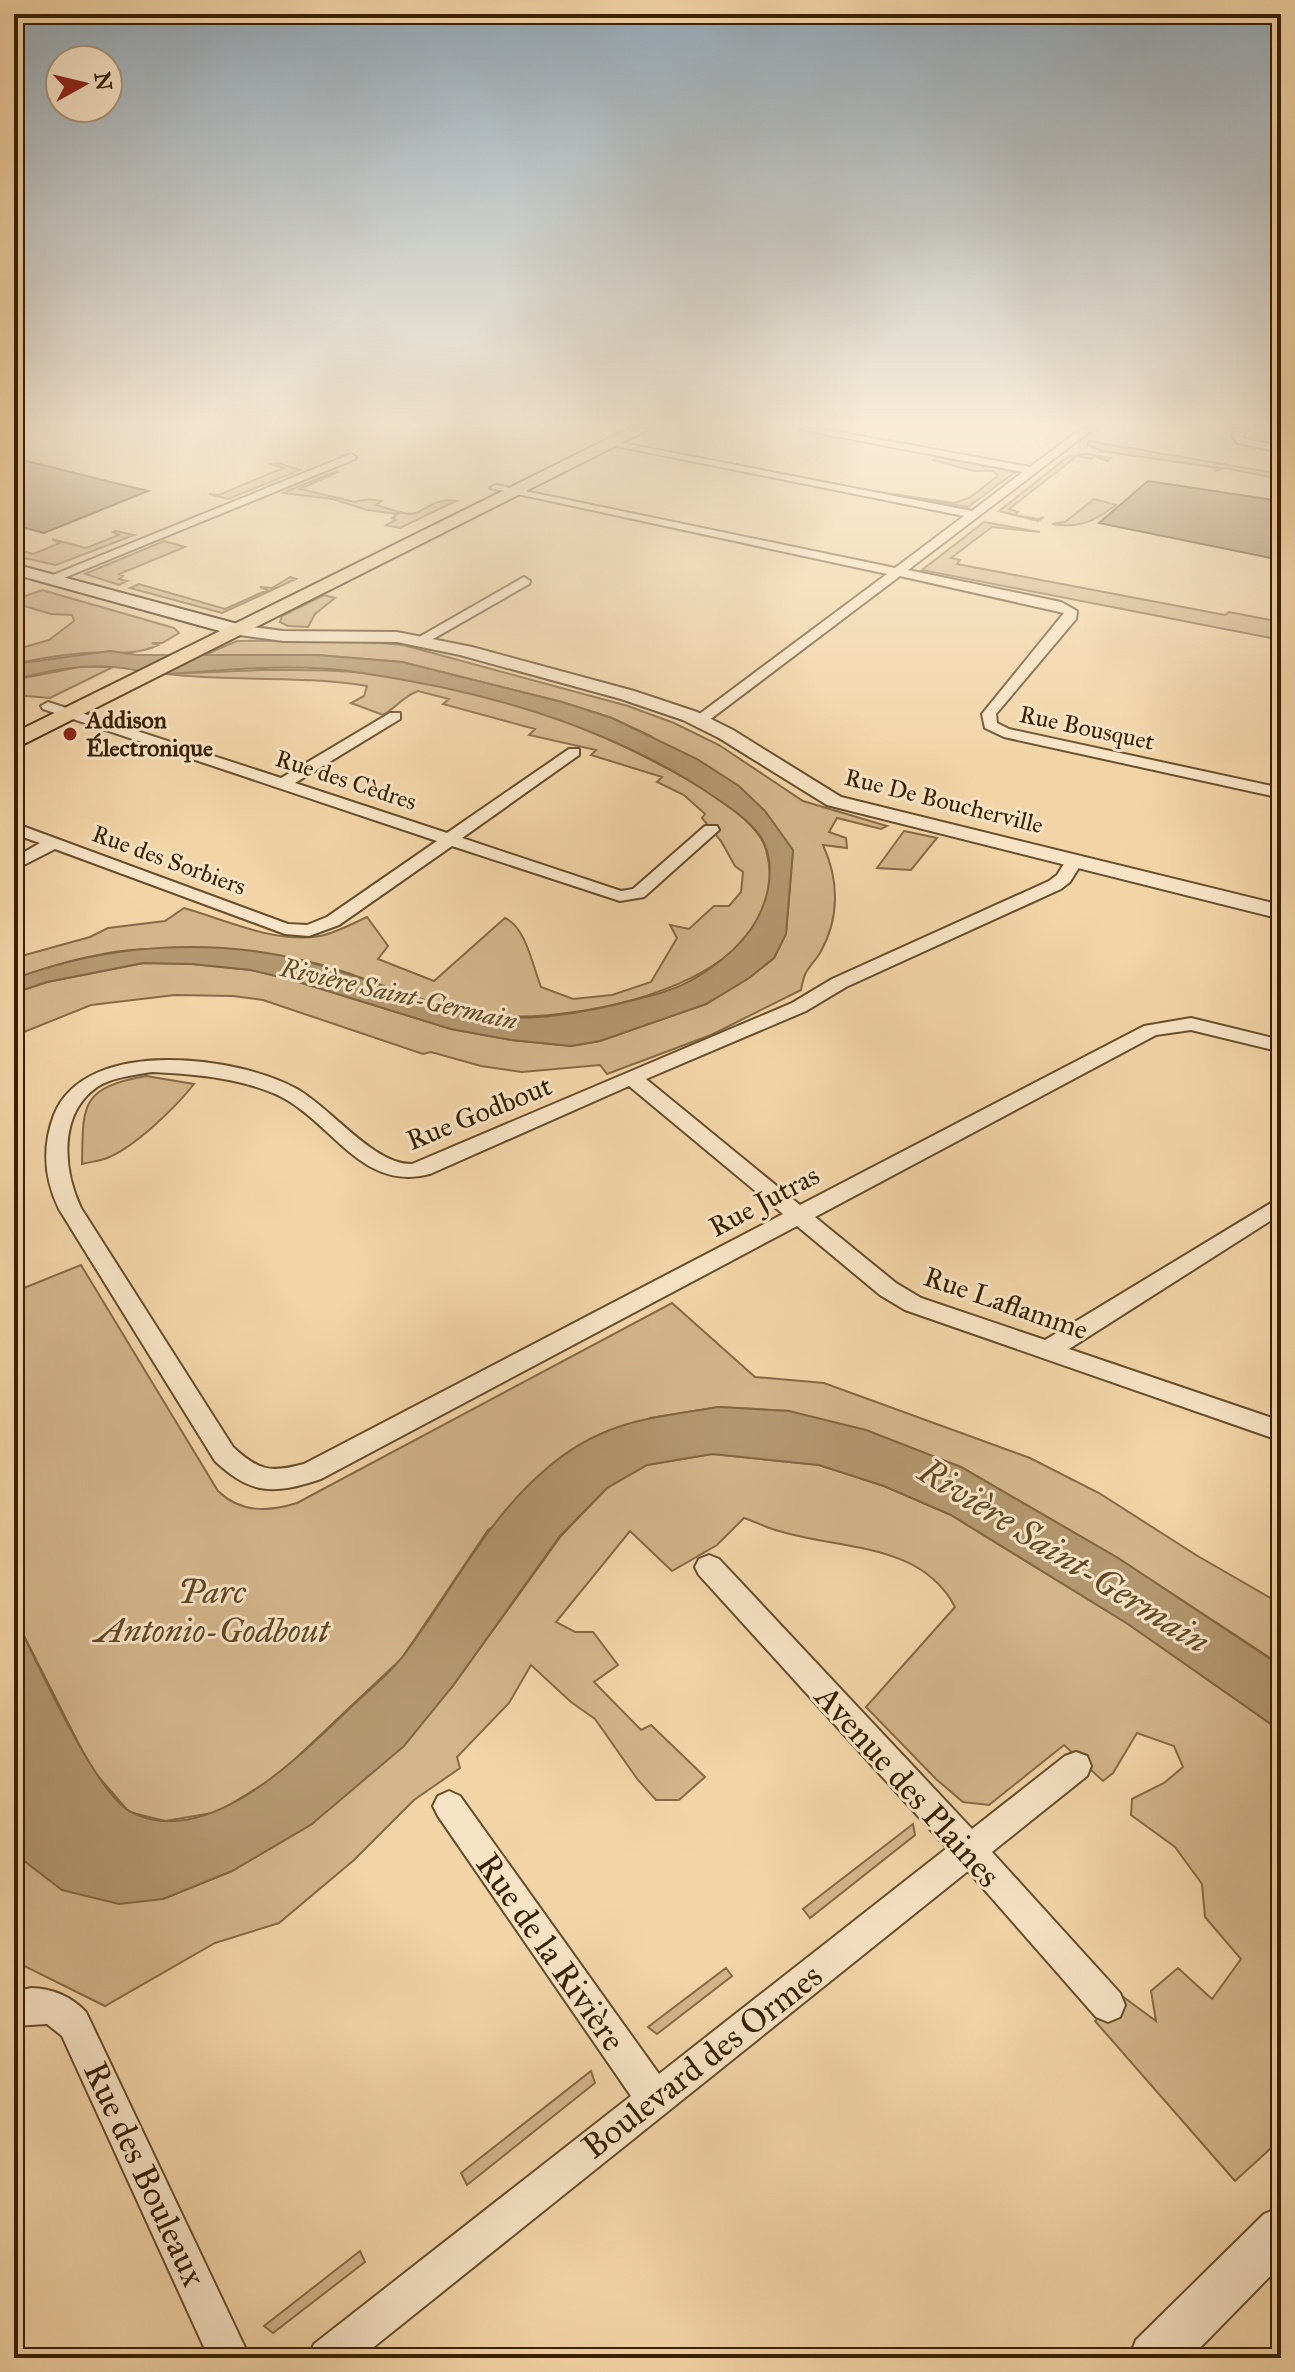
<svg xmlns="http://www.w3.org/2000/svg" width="1295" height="2372" viewBox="0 0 1295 2372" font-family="'IM FELL Great Primer',serif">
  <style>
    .green { fill: #d3b58a; stroke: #866a46; stroke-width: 2 }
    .water { fill: #b3976e; stroke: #826742; stroke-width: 2 }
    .building { fill: #997e57; stroke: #392001; stroke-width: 2 }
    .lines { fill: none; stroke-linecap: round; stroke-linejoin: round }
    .minor-casing { stroke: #674d2a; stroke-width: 4 }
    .tertiary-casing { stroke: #674d2a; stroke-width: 4 }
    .secondary-casing { stroke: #392001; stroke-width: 4 }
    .primary-casing { stroke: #392001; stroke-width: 4 }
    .minor { fill: #f7e3c5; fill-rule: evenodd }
    .tertiary { fill: #f7e3c5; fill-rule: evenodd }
    .secondary { fill: #f7e3c5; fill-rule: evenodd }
    .primary { fill: #f2d4a6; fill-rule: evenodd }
    .poi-dot { fill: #8f2418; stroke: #f7e3c5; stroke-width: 3 }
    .labels { text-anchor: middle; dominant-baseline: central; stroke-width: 6; stroke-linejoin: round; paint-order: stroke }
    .far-poi-label { font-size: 24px; font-weight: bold; fill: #392001; stroke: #f7e3c5; text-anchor: start }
    .far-street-label { font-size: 24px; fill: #392001; stroke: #f7e3c5 }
    .far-water-label { font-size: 26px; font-style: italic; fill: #644a27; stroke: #f7e3c5 }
    .street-label { font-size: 28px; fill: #392001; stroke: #f7e3c5 }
    .near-park-label { font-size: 34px; font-style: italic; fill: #604523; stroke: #f7e3c5 }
    .near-street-label { font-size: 34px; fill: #392001; stroke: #f7e3c5 }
    .near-water-label { font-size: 36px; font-style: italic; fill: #644a27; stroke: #f7e3c5 }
  </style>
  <rect width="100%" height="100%" fill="#f2d4a6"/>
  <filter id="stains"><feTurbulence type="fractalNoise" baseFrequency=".0025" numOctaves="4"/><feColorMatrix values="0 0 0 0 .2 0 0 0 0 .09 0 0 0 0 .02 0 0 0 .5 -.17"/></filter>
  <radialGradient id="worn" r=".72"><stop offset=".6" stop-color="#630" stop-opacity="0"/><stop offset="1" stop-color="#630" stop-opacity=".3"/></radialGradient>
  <path class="green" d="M1089,441L1281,474V479L1225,468L1215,471L1218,468L1102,451L1088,445Z
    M1088,454L1111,458L1107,461L1095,456L1091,459L1077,456L1009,509L1018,512L1015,515L1038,519L1044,517L1038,521L999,511L1069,456Z
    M937,457L1007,470L1014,473L968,507L893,494L954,503L969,498L998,476L993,471H974L933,460Z
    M277,463L300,470L228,499L209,494L219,495L283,468L272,464Z
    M336,471L338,472L300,489L355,502C364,498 373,499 382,501L376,505C385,507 407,517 416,513C426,509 438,497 456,501L400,528L386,525L396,520L392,518L398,514L367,510L333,499L283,493Z
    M1094,499L1116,505C1095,521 1079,529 1052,524L1065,522Z
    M984,522L1040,532L992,527L951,558L960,560L957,564L1225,615L1229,612L1281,622V640L922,570Z
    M115,531L134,535L56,565L14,556V549L33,554L60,543L52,539L86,548L119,535L113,532Z
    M164,541L185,547L119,574L123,576L119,579L127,581L119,585L85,574Z
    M290,577L296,579L222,613L130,588L139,584L225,609L267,590L260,587L272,588Z
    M42,590L174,628L179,633L162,643H152L158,645C132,657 112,651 84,653C60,655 37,659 14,664V650L49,640L74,621L72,615L51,614L14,603V600Z
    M324,595L335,598L315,614L308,627L288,626L280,622L282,616Z
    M351,640L403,645L628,706L674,723L719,745L803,801L887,826L881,829L837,818L829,832L846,838L847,848L823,845C839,880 840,918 820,953C809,970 805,967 801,990L711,1035L607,1074L600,1065L522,1072L481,1066L431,1052L423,1054L263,1000L233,996L175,995L91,1005L14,1036V993L47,982L144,963L192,964L251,970L289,979L451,1029L511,1040L571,1046L600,1041L706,1004L749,978L774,958L786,933L793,850L651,736L612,718L562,702L402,662L317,655L202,656L237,641Z
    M79,667H113L50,698L14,695V680Z
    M262,670C292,670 323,669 354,672C458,681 565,715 657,763C687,778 758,817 766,850C801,979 588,1022 498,1016C429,1012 367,973 301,960C280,956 258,957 237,955C207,953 175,948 145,949C101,951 55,964 14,979V958L90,937L108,928L165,921L184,908C226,920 276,944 320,936C335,933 352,924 367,917L388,946L378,959L434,981L505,918C526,927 533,967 541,987L573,999L612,995L651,982L677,938L670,925L689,929L714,906H729L741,892L743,872L735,866L721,841L702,818L705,814L684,795L657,782L662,777L591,755L596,750L529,735L535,729L443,704L449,699L418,691C402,697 396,708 383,715L351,703L364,696L367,686C300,675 234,682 166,674Z
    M904,831L937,838L911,870L877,868Z
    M146,1076L194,1084C176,1107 135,1147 107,1158C100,1161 90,1162 82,1164C83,1105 80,1088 146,1076Z
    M81,1265L218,1491C241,1513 268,1512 297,1503L672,1303L755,1377L824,1383L1030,1458L1099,1493L1196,1555L1281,1604V1665L1118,1558L961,1467L789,1411L719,1407L650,1418L488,1530L402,1658L278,1775L218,1812L165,1821L129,1812L91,1768L14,1616V1292Z
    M712,1454L819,1465L884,1486L951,1515L1128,1624L1281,1731V2139L1235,2181L1095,2021L1122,1996L1156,2021L1151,1991L1178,1968L1212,1999L1241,1959L1205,1917L1202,1884L1175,1847L1131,1815L1132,1799L1164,1783L1183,1767L1174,1746L1137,1733L1113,1773L1103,1781L1064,1745L989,1805L963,1802L936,1779L866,1707L955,1607C921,1542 841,1550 779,1531C767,1528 756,1522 744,1518L717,1545L672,1571L630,1531L556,1622L575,1632H593L618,1665L594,1682L641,1730L651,1725L705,1777L679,1800H656L638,1780L595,1719L571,1702L531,1665L509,1703L457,1757L460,1768L414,1800L354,1860L279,1923L215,1943L105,2006L14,1961V1840L23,1860L163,1899L232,1871L312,1824L452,1687L561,1536L607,1488L647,1465Z
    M913,1824L915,1835L810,1918L803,1909Z
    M726,1968L732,1976L657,2034L648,2027Z
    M591,2071L595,2083L467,2185L461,2173Z
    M360,2251L365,2262L273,2333L264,2326Z"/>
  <path class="water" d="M110,651L137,655H317L402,662L562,702L612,718L697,759L739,786L765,811L793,850L786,934L774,958L749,978L706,1004L600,1041L571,1046L511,1040L451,1029L289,979L251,970L192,964L143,963L47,982L14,993V979C104,945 208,937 301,960C366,976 427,1007 494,1016C532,1021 580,1013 618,1004C645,997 673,992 697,977C731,956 760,929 768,889C770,877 771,861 766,848C759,826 732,809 713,796C610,726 485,691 362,673C300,663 232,669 170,674C151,675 132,668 113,667C79,664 46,671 14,680V664Z
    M719,1407L789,1411L866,1430L961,1467L1118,1558L1281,1666V1731L1128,1624L951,1515L884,1486L819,1465L712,1454L647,1465L607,1488L560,1536L452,1687L404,1746L312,1824L232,1871L163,1899L119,1904L62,1890L23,1860L14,1840V1616C35,1657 95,1794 131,1812C207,1851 297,1758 347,1711C365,1693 388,1676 403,1656C451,1593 485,1521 546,1469C601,1421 650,1418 719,1407Z"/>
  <path class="building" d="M14,458L115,483L148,491L44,533L14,525Z
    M1148,481L1281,501V560L1099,523Z"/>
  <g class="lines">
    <g class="minor-casing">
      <path id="minor" d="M798,429H822L1030,467L1081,429H1093L908,570L1061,602L1077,611L1076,619L996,714L997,723L1009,729L1281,788V798L1004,737L985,728L982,714L1064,613L900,576L704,724H694V718L887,574L490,488L496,485L895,568L964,516L607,444L612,441L972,511L1023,472Z
        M1237,429H1248L1243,436L1245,439L1281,446V452L1237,443L1232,436Z
        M351,454L356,457L355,459L54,582L43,579Z
        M524,577L530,581L529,584L426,643L414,640Z
        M48,702L281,778L390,713H400V719L295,783L447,833L569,749H579V755L462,838L621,891L633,889L705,826H717L719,830L644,897L620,901L452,846L339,925L309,936L285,934L55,849L14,870V858L40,843L14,834V823L288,924L307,925L327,917L437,841L43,709L41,706Z
        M1074,856L1083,861L1070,882L1061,889L846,987L806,1011L646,1079L800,1205L1144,1026L1191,1018L1281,1040V1052L1191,1030L1156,1035L815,1217L896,1283L921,1298L1045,1340L1281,1197V1214L1069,1349L1281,1421V1441L905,1310L880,1295L797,1226L321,1479C275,1494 252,1496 215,1461L59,1209C44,1178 42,1147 54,1115C85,1036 238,1056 297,1089C332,1109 374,1165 412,1164L792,1003L832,979L1049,881L1057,875L1068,857ZM152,1072C193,1074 234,1077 273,1093C331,1117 359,1193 430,1174L629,1086L783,1214L304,1464C270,1473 259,1471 233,1447L81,1208C63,1170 58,1114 97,1087C113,1077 134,1075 152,1072Z
        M709,1555L719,1559L972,1829L1065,1756L1076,1752L1087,1756L1091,1766L1087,1776L992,1852L1120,1993L1125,2005L1120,2017L1108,2022L1096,2017L968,1871L360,2358H308L314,2344L631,2096L438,1816L433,1806L438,1796L449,1791L460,1796L659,2074L947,1848L699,1575L695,1567L699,1559Z
        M31,1988C52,1988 72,1997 86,2012L250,2358H209L62,2036L47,2024L14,2026V1992Z"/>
    </g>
    <g class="tertiary-casing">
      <path id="tertiary" d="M238,625L283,631L397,632L472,647L634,691L697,712L733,730L841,797L1281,905V919L827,805L719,738L683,720L621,699L460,655L397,642L283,641L232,634L229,630Z
        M1281,2207V2265L1190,2358H1129L1136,2340L1264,2214Z"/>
    </g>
    <g class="secondary-casing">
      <path id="secondary" d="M14,564L245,626L247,630L238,636L14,574Z"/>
    </g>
    <g class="primary-casing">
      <path id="primary" d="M628,429H649L14,749V733Z"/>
    </g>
    <use href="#minor" class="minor"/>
    <use href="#tertiary" class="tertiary"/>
    <use href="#secondary" class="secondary"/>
    <use href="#primary" class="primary"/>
  </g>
  <linearGradient id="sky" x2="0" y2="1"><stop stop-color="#93a8b7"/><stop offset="0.56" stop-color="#f9ecd7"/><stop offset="1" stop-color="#f9ecd7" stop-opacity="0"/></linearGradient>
  <rect width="1295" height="761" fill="url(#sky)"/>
  <circle class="poi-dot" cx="70" cy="734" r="8"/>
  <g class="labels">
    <g class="far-poi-label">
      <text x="86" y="720">Addison<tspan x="86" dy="28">Électronique</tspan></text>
    </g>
    <g class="far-street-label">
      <text transform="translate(1087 728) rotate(12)">Rue Bousquet</text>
      <text transform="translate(346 780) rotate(18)">Rue des Cèdres</text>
      <text transform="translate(944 801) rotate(14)">Rue De Boucherville</text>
      <text transform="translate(169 860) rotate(20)">Rue des Sorbiers</text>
    </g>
    <g class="far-water-label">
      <text transform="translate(399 994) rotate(13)">Rivière Saint-Germain</text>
    </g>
    <g class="street-label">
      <text transform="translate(479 1113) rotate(-22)">Rue Godbout</text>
      <text transform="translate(764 1201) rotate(-28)">Rue Jutras</text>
      <text transform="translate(1006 1303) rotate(19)">Rue Laflamme</text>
    </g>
    <g class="near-park-label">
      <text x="212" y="1591">Parc<tspan x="212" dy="39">Antonio-Godbout</tspan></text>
    </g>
    <g class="near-street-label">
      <text transform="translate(908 1786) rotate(48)">Avenue des Plaines</text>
      <text transform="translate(551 1952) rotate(55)">Rue de la Rivière</text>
      <text transform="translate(702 2061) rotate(-38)">Boulevard des Ormes</text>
      <text transform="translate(145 2174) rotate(65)">Rue des Bouleaux</text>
    </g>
    <g class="near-water-label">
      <text transform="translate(1064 1556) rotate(32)">Rivière Saint-Germain</text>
    </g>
  </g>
  <rect width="1295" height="2372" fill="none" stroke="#f2d4a6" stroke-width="48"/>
  <rect x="16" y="16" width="1263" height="2340" fill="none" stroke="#392001" stroke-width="4"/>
  <rect x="24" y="24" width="1247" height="2324" fill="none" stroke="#392001" stroke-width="2"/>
  <g transform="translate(84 84) rotate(82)"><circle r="38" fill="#f7e3c5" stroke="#ab9577" stroke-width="2"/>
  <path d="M0-6L14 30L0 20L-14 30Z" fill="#8f2418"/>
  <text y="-12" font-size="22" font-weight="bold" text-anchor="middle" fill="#392001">N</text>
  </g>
  <rect width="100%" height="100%" filter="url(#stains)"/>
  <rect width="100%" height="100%" fill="url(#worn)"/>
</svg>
